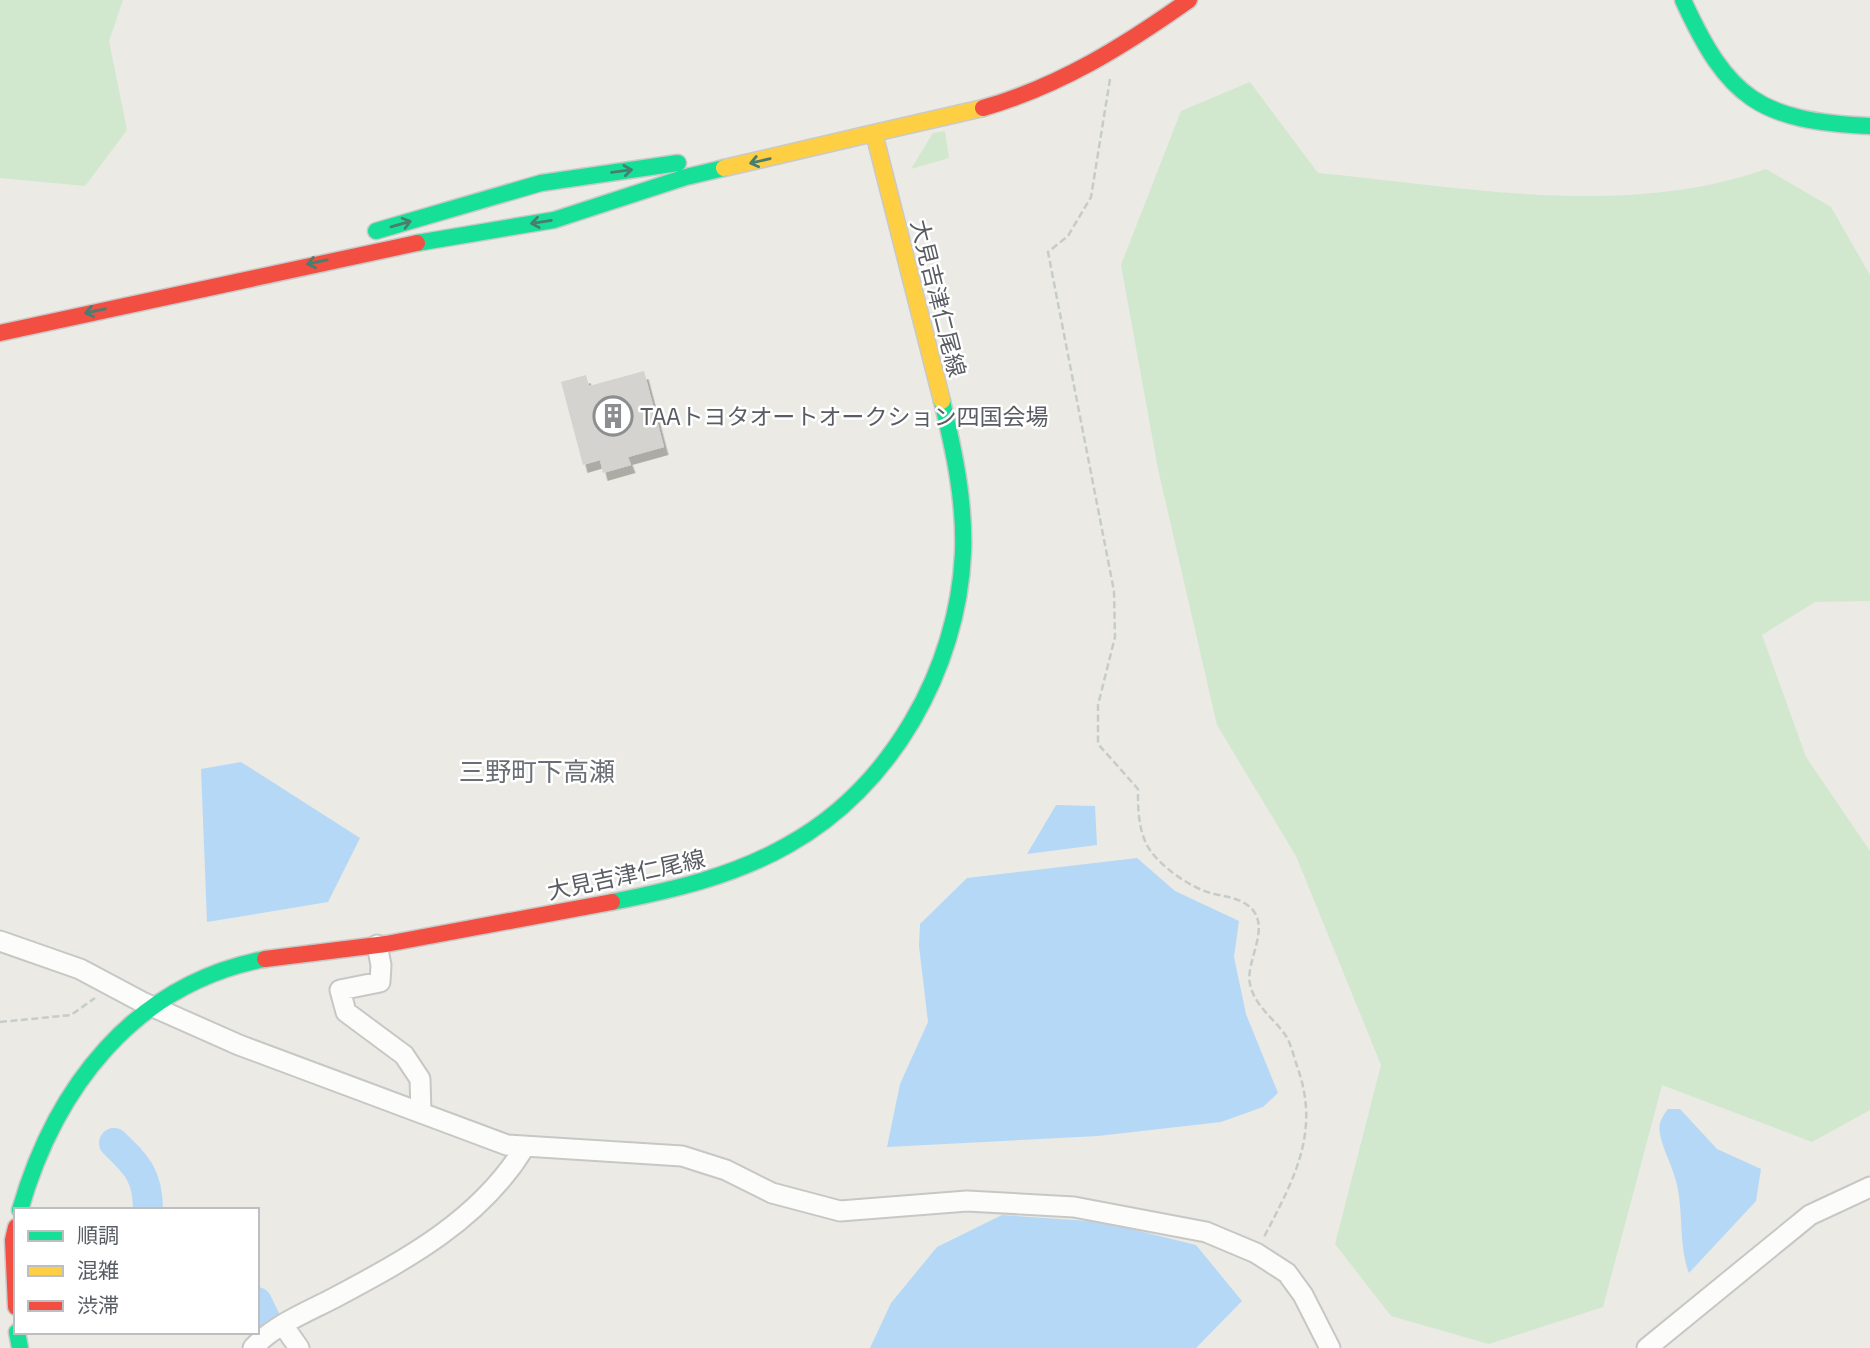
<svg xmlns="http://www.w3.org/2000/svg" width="1870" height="1348" viewBox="0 0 1870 1348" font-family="'Exo 2','Noto Sans JP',sans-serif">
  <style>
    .green { fill: #d1e8cf }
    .water { fill: #b6d8f7 }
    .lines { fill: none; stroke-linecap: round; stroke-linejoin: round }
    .river { stroke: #b6d8f7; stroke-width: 30 }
    .building { fill: #d4d3cf; filter: url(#shadow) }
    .street-casing { stroke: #c7c8c6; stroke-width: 23 }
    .fast-casing { stroke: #c9c9c9; stroke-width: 19 }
    .slow-casing { stroke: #c9c9c9; stroke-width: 19 }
    .jam-casing { stroke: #c9c9c9; stroke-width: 19 }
    .path { stroke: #c6ccc9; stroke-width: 2.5; stroke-dasharray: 7 3.5; stroke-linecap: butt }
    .street { stroke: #fcfcfb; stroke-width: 19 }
    .fast { stroke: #16e098; stroke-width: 16 }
    .slow { stroke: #ffcf43; stroke-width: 16 }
    .jam { stroke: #f24e42; stroke-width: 16 }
    .oneway { stroke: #487e70 }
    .labels { text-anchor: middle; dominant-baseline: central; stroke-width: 5; stroke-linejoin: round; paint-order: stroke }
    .street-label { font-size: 23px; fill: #595d63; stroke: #fff }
    .poi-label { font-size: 23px; fill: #595d63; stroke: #fff; text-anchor: start }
    .quarter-label { font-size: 26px; fill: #6a6f75; stroke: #fff }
  </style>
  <defs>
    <filter id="shadow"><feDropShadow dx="4.5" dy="8" stdDeviation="0" flood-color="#0004"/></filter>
  </defs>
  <rect width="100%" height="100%" fill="#ebeae4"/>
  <path class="green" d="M0,0H123L109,41L127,130L85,186L0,178Z
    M1250,82L1318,173C1464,187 1625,219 1766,169L1831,207L1870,275V601L1815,602L1762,635L1806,757L1870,851V1110L1812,1142L1662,1085L1603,1307L1489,1344L1391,1316L1335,1244L1381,1065L1296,856L1217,725L1158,469L1121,265L1181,111Z
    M945,131L949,158L911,169L933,133Z"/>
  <path class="water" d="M241,762L360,838L328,902L207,922L201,769Z
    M1056,805L1095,806L1097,845L1027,854Z
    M1137,858L1175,891L1239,921L1234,957L1246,1014L1278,1093L1263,1107L1221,1122L1098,1136L887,1147L900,1084L928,1022L919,946L920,924L967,878Z
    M1668,1109H1680L1717,1149L1761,1169L1756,1201L1689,1273C1678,1243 1684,1211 1676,1181C1672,1165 1663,1150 1660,1134C1658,1123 1662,1117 1668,1109Z
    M1002,1215L1103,1222L1196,1245L1242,1301L1196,1348H870L891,1303L937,1247Z"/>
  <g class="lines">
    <path class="river" d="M114,1143C137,1165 148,1176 148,1210
      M257,1302L265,1319"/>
  </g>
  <path class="building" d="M644,371L664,447L628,457L631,465L603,473L600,460L583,465L561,382L586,375L589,386Z"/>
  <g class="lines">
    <g class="street-casing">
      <path id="street" d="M0,941L80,969L142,1002L239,1045L507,1145L682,1156L726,1170L772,1193L840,1211L967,1201L1074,1207L1206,1232L1256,1253L1287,1273L1303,1295L1330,1348
        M377,945L381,965L380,982L340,990L346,1012L404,1055L420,1079L421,1113
        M283,1325L299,1348
        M253,1348C274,1325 307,1312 334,1298C407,1259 480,1220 524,1148
        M1647,1348L1810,1215L1870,1187"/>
    </g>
    <g class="fast-casing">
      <path id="fast" d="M1683,0C1728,99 1760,121 1870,126
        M376,231L541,183L678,163
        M417,243L554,220L686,177L724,168
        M612,902C673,890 734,876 788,845C891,788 958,669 963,553C965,501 954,451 942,401
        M20,1210C55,1088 134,984 265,959
        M17,1332L20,1348"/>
    </g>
    <g class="slow-casing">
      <path id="slow" d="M724,168L874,133
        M942,401L874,133L983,108"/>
    </g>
    <g class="jam-casing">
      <path id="jam" d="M983,108C1060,86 1124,46 1189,0
        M0,333L417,243
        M265,959L386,944L612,902
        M16,1227L13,1240L16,1307"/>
    </g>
    <path class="path" d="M1110,79L1091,197L1068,236L1048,252L1114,591L1115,637L1098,705V744L1138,789C1138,807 1138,824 1145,841C1153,862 1190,888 1211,893C1225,897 1238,897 1250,907C1272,927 1245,961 1250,984C1255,1007 1274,1018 1286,1036C1291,1044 1294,1057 1297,1066C1321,1132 1294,1179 1264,1237
      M0,1022L71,1015L95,998"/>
    <use href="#street" class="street"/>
    <use href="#fast" class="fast"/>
    <use href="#slow" class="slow"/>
    <use href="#jam" class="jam"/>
  </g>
  <defs><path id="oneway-shaft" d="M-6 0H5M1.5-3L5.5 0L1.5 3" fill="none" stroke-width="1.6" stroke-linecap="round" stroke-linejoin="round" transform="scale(1.75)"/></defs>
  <g class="oneway">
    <use href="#oneway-shaft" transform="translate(760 161) rotate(167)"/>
    <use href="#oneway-shaft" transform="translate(622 171) rotate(-8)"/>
    <use href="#oneway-shaft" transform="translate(541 222) rotate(171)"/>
    <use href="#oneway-shaft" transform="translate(401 224) rotate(-16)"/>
    <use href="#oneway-shaft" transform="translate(317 262) rotate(168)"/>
    <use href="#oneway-shaft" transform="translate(95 311) rotate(168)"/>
  </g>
  <defs>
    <g id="building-ring" transform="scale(2.0125)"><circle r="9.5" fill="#fff" stroke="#8c8e90" stroke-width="1.5"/><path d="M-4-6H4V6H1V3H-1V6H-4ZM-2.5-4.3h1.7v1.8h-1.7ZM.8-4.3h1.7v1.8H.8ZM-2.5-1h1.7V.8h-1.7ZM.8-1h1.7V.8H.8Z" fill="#8c8e90"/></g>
  </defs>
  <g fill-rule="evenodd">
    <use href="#building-ring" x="613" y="416"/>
  </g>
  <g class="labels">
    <g class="street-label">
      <text transform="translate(939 298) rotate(76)">大見吉津仁尾線</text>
      <text transform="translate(626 874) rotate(-12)">大見吉津仁尾線</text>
    </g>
    <g class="poi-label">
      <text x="640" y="416">TAAトヨタオートオークション四国会場</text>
    </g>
    <g class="quarter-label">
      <text x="537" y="770">三野町下高瀬</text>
    </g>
  </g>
  <rect x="14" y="1208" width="245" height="126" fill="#ffffff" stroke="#bdbec1" stroke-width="2"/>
  <rect x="28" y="1231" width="35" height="10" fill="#16e098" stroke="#bdbec1" stroke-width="2"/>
  <text x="77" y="1243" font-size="21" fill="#595d63">順調</text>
  <rect x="28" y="1266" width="35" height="10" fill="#ffcf43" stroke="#bdbec1" stroke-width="2"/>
  <text x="77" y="1278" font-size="21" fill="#595d63">混雑</text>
  <rect x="28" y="1301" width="35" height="10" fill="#f24e42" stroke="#bdbec1" stroke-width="2"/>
  <text x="77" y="1313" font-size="21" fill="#595d63">渋滞</text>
</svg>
